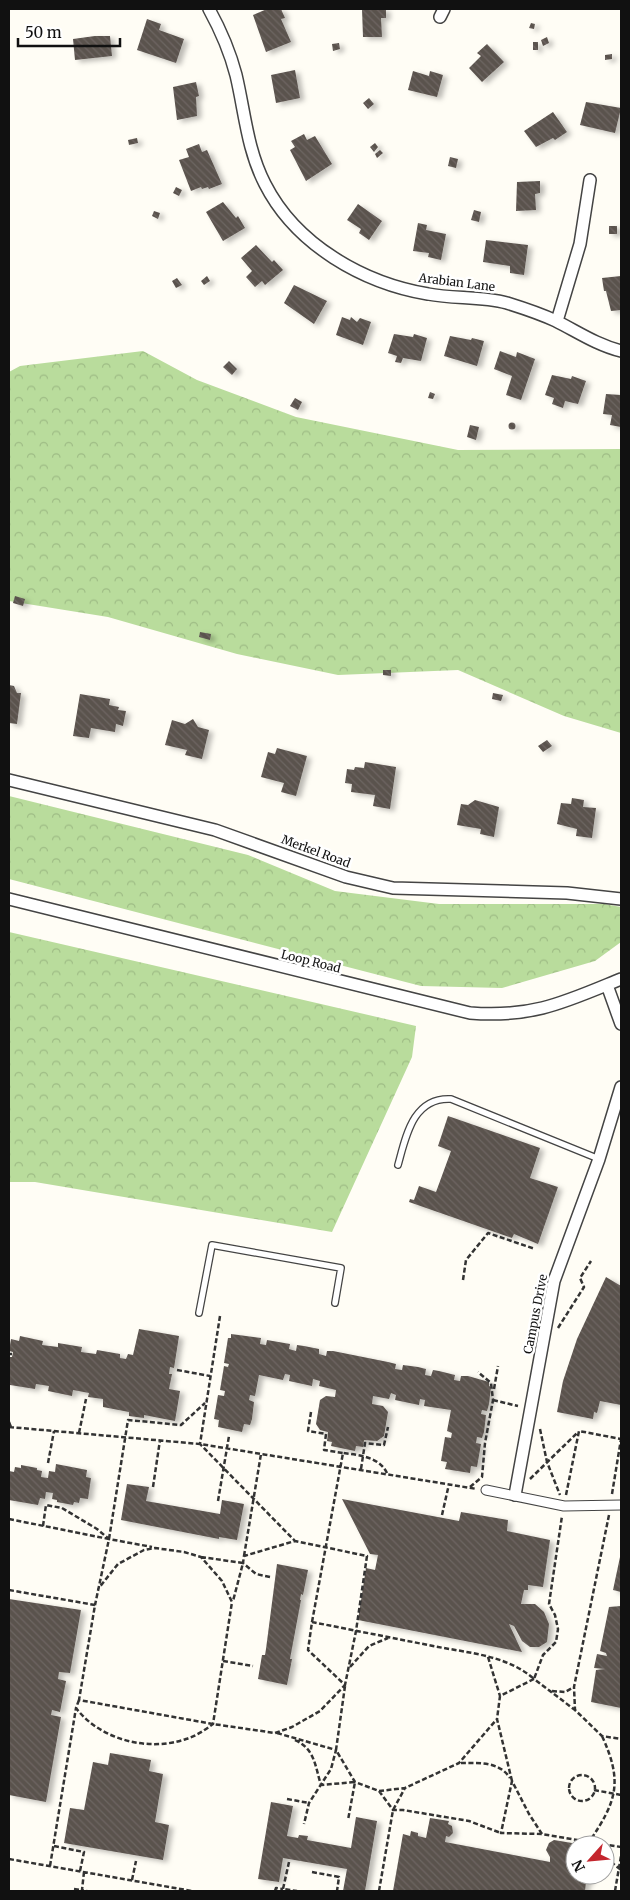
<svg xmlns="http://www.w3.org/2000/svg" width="630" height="1900" viewBox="0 0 630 1900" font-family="Merriweather,serif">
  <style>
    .forest { fill: url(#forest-crowns) }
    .building { fill: url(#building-back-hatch); filter: url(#shadow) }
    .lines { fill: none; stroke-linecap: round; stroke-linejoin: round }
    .service-casing { stroke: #444; stroke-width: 8 }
    .pedestrian-casing { stroke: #444; stroke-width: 11 }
    .minor-casing { stroke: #444; stroke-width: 14 }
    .path { stroke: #333; stroke-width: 2.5; stroke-dasharray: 5 2.5; stroke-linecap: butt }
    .service { stroke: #fff; stroke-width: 5.5 }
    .pedestrian { stroke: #fff; stroke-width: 9 }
    .minor { stroke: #fff; stroke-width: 11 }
    .labels { text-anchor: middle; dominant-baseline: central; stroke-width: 5; stroke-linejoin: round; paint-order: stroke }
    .street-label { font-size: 12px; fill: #111; stroke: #fff }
  </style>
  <defs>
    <pattern id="forest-crowns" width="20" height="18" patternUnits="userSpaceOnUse" patternTransform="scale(1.25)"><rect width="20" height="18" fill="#b9dc9c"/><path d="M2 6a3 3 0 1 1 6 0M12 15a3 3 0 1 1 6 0" fill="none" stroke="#9ebc85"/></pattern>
    <pattern id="building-back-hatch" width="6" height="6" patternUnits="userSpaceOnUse" patternTransform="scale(1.25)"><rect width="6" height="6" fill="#5a524d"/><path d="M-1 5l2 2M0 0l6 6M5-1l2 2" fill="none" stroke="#6d6662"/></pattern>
    <filter id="shadow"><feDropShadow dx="4.5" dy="2.5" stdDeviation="2.5" flood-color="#0004"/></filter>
  </defs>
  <rect width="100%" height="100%" fill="#fffdf5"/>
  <path class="forest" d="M143,351L197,380L296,417L458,450L621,449V733L564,716L458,670L338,675L237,654L108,617L9,601V372L20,366Z
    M9,796L248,855L335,891L439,904H604L621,907V942L595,961L502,988L421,986L9,879Z
    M9,932L416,1026L412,1057L332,1232L35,1182H9Z"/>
  <path class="building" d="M267,9H281L285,18L281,19L291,42L266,52L253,15Z
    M362,9H386V18H381L382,37H363Z
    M147,19L161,24L159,30L184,39L176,63L137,50Z
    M531,23L535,24L534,29L529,28Z
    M95,36H110L112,56L75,60L73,39Z
    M547,37L549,43L543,46L541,40Z
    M533,42H538V50H533Z
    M339,43L340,49L333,51L332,44Z
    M487,44L504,62L482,82L469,68L481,56L477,53Z
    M612,54V59L605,60V55Z
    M295,70L300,98L276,103L271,75Z
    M413,71L429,76L430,71L443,75L437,97L408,90Z
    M196,82L199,96L196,97L197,116L177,120L173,87Z
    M369,98L374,104L368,109L363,103Z
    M586,102L621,108L615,133L580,125Z
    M553,112L567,132L555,140L553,138L536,147L524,131Z
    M304,134L307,140L315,136L332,164L306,181L290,150L295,147L291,141Z
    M137,138L138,143L129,145L128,140Z
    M375,143L378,147L374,152L370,147Z
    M199,144L202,152L207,150L222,184L209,189L208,187L202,189L201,187L191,191L179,160L189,157L186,149Z
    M380,150L383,153L377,158L375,154Z
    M450,157L458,159L456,168L448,166Z
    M540,181V193L535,194L536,210L516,211L517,182Z
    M176,187L182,190L179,196L173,193Z
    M223,202L236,218L238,216L245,228L223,241L206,212Z
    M358,204L382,221L369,240L359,233L361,229L347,220Z
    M474,210L481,212L479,222L471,220Z
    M154,211L160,213L158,219L152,216Z
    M418,223L427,225L426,230L446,234L441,260L428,257L429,253L413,251Z
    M609,226H617V234H609Z
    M486,240L528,245L524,275L510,273V266L483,262Z
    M256,245L272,262L274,260L283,270L265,285L262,281L255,287L246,277L252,271L241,258Z
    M207,276L210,281L204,285L201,281Z
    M621,276V310L611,311L606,291H604L602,278Z
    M177,278L182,285L176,288L172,281Z
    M294,285L327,301L314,324L284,303Z
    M342,317L350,320L351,317L357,322L360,318L371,322L363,345L336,335Z
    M394,334L413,337L414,334L427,338L421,361L403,358L401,363L395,362L397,356L388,353Z
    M450,336L471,340L472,338L484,341L477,366L444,356Z
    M500,351L516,357L517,352L535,359L521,400L506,395L512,376L494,369Z
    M229,361L237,369L232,375L223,367Z
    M552,375L571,379L572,376L586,381L578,404L565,401L563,408L552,404L554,398L545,395Z
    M430,392L435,394L433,399L428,398Z
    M606,394L621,395V427L610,425L612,415L603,414Z
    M295,398L302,402L298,410L290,406Z
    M508.5 426a3.5 3.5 0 1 1 7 0a3.5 3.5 0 1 1-7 0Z
    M470,425L479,427L476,440L467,437Z
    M15,596L25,599L23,606L13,603Z
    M200,632L211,634L210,640L199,637Z
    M383,670H391V676L383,675Z
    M9,685L14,686L17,693H21L17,724L9,723Z
    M493,693L503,695L501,701L492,699Z
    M80,694L110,699L109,705L119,707L118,710L126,711L123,726L116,724L115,732L91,728L89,738L73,736Z
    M193,719L198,727L209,730L202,759L185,755L187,750L165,745L172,720L185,724Z
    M547,740L552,746L543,752L538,746Z
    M277,748L307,756L296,796L281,792L284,783L261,777L268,752L275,754Z
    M365,762L396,767L390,809L373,806L375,795L351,792L352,784L345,783L347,769L354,770L355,767L364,768Z
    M572,798L584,800L583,807L596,808L592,838L576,836L577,829L557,824L561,803L571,804Z
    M475,800L499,807L494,837L480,834L481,829L457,825L461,804L468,805Z
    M448,1116L540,1148L530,1178L558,1187L538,1244L514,1234L512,1238L409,1202L410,1199L414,1200L419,1186L436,1192L451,1151L438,1146Z
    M606,1277L621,1286V1405L600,1401L597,1413L594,1412L593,1419L557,1412L563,1381L577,1339Z
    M139,1329L179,1336L174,1368L170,1367L169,1374H172L169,1389L180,1391L175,1421L144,1415V1418L129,1416V1412L103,1407V1399L88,1397L89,1393L73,1390L72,1396L48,1391L49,1386L36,1384L35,1389L10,1385L9,1357H12L13,1352L9,1351L11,1339L19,1341L20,1336L43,1341L42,1345L58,1347V1343L82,1347L81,1352L96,1354L97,1350L120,1354V1358L126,1359L128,1354L133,1355Z
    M231,1334L261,1338L260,1344L266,1345L267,1340L290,1344L289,1349L296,1351L297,1345L304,1346L319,1349V1354L326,1356L327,1351H333L388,1362L396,1364L395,1369L402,1370L403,1365L418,1367L426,1369L425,1375L431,1376L433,1370L439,1371L455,1375L454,1380L460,1381L461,1376H468L489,1382V1386L491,1387L489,1404L487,1411L482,1410L481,1414L486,1415L484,1432L482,1438L477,1437L476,1443L481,1444L477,1467L471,1466L470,1473L445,1469L447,1462L441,1461L445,1437L451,1438L452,1433L447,1431L451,1410L424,1406L425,1400L420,1399L419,1405L395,1400L396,1395L391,1393L389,1399L373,1396L372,1404L383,1406L388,1412L384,1436L377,1441L364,1440L363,1447L356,1446L355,1451L331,1446L332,1442L327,1441L328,1432L320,1430L316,1424L320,1400L326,1396L335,1397L336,1390L319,1386L320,1381L313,1379L312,1386L289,1381L290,1375L285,1374L283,1380L259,1375L255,1396L250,1395L249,1400L254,1402L252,1419L250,1425L244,1424L242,1432L218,1427L219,1420L214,1419L218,1395L224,1396L225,1391L220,1390L224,1366L228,1367L229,1364L224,1363L228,1338H231Z
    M56,1464L87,1470L86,1477L91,1478L88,1499L80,1498L79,1503L74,1502L73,1505L57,1502V1500L52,1499L53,1493L46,1492L45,1499L40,1498L38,1505L9,1500V1471L14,1472L15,1467L21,1468V1465L37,1468V1470L42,1471L41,1477L48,1478L49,1471L55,1472Z
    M127,1484L149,1487L146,1501L220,1514L222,1500L244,1504L237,1540L219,1537V1539L121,1520Z
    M342,1499L459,1521L461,1512L508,1520L507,1531L550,1540L543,1587L528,1585V1590H524L521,1604H535L544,1612L549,1624L547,1642L539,1647H530L522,1641L514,1626L509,1624L522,1652L358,1620L366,1568L375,1570L378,1555L370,1554Z
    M620,1557H621V1592L613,1590Z
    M277,1564L308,1570L303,1595L301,1594L300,1600H301L290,1659H292L287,1685L258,1679L262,1655H265L266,1649Z
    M9,1599L81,1610L70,1673L59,1672L58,1679L66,1681L60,1712L52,1710L51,1715L61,1717L46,1802L9,1795Z
    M621,1606V1708L591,1702L596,1670L605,1669L594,1668L597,1654L607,1656L606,1653L600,1651L609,1607Z
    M110,1753L151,1760L149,1771L163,1774L155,1822L169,1825L163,1860L64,1843L70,1808L84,1810L93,1762L108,1765Z
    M271,1802L293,1806L287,1836L298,1838L299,1835L308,1836L307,1840L351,1848L356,1817L377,1821L365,1891H343L347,1869L283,1858L279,1882L258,1879Z
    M430,1818L449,1821L448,1824L452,1826L453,1833L449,1837L446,1836L445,1842L550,1862V1857L546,1850L549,1843L554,1840L572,1843L569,1860L575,1861V1875H590L589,1882H586L585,1891H393L403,1834L410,1836L411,1831L418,1833V1836L426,1838Z"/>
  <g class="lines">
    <g class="service-casing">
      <path id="service" d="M398,1165C406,1136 413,1097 451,1099L599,1159
        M199,1313L212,1245L341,1268L335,1303"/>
    </g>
    <g class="pedestrian-casing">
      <path id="pedestrian" d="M486,1490L564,1506L621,1505"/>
    </g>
    <g class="minor-casing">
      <path id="minor" d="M209,9C220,29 230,52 236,75C245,113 247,149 265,184C296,245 363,283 428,294C454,299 481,296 507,303C523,308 541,314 556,321C578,332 597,345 621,351
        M440,17L444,9
        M557,321L580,244L590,180
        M9,780L215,830L346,877L393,888L567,893L621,899
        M9,899L470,1013C533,1018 565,1002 621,979
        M607,985L621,1024
        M515,1495L554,1281L599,1159L621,1087"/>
    </g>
    <path class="path" d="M463,1280L466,1260L488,1233L535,1249
      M220,1316L200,1444L295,1541
      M558,1328L584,1287L580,1278L591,1261
      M9,1354H12
      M177,1370L210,1376
      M494,1389L498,1366
      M493,1400L518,1406
      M311,1412L308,1431L326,1434L324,1450L343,1453
      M9,1422L11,1427
      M9,1427L200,1444L477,1489
      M540,1429L547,1462L560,1495
      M79,1433L86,1399
      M48,1463L54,1431
      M361,1469L365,1443L384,1445L388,1427
      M530,1479L578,1432
      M153,1487L160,1440
      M470,1487L482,1477L485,1443L493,1400L491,1383L478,1372
      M612,1494L621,1439
      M566,1495L579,1431L621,1439
      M218,1501L229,1436
      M442,1515L449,1484
      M609,1515L574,1687L575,1710L602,1736L621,1739
      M9,1519L109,1539L95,1605
      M43,1526L46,1505L62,1508L97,1529L109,1539L152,1547
      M109,1539L128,1420L181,1425L205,1403
      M244,1556L261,1454
      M201,1557L243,1563L233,1601
      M270,1577L256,1574L243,1563L244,1556L295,1541L367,1556L356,1631L345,1685L308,1650L312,1622C352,1630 393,1638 433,1646C468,1653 507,1655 534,1679L543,1655L556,1642L558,1629L555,1615L549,1604L562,1516
      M9,1590L95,1605L79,1700L213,1724L275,1733L292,1727L320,1711L345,1685
      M312,1622L343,1453C360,1455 379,1457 387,1473
      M488,1657L500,1696
      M223,1661L253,1666
      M350,1667L369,1646L388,1638
      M345,1686L336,1750L355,1782L379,1791L405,1788L459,1763L497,1719
      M552,1691L565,1692L574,1687
      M79,1700L76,1708C100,1740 149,1752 186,1739C196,1736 205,1730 213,1724L232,1602L222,1581L201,1557L184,1552L155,1548L144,1550L118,1564L98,1589
      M277,1733L336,1750L331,1769L309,1803L304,1824
      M602,1736C623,1782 617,1801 589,1842L621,1847
      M295,1740C315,1749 315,1766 321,1785L355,1782L348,1820
      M461,1763C478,1763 499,1761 510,1778
      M569 1788a13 13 0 1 1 26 0a13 13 0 1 1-26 0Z
      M512,1781L497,1719L500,1696L534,1679L575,1710
      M594,1790L621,1795
      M379,1791L393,1810H403L469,1821L501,1833
      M287,1799L309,1803
      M542,1834L529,1814L512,1781L501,1833L542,1834L589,1842L592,1845
      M54,1846L84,1852L80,1871
      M605,1857L621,1870
      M9,1859L192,1891
      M289,1862L283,1889L297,1891
      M50,1866L76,1708
      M84,1872L82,1890L87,1891
      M312,1872L339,1877L337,1891
      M132,1880L136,1861
      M74,1889L82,1890
      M275,1891L276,1888L283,1889
      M379,1891L393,1810L405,1788
      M615,1891L621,1856"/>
    <use href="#service" class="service"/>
    <use href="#pedestrian" class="pedestrian"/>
    <use href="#minor" class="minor"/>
  </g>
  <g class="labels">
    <g class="street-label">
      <text transform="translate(457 282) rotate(7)">Arabian Lane</text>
      <text transform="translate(316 851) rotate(20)">Merkel Road</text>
      <text transform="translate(311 961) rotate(14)">Loop Road</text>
      <text transform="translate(535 1314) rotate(-79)">Campus Drive</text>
    </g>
  </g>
  <rect width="630" height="1900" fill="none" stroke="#111111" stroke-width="20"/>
  <g transform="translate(590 1860) rotate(243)"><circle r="24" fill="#ffffff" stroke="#a0a0a0"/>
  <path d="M0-4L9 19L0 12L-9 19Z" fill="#c4262e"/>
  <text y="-8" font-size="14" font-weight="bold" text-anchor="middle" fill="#111111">N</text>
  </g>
  <path d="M18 38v8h102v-8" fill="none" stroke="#111111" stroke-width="2.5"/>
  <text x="25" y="38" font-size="15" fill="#111111" stroke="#ffffff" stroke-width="4" paint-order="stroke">50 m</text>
</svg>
